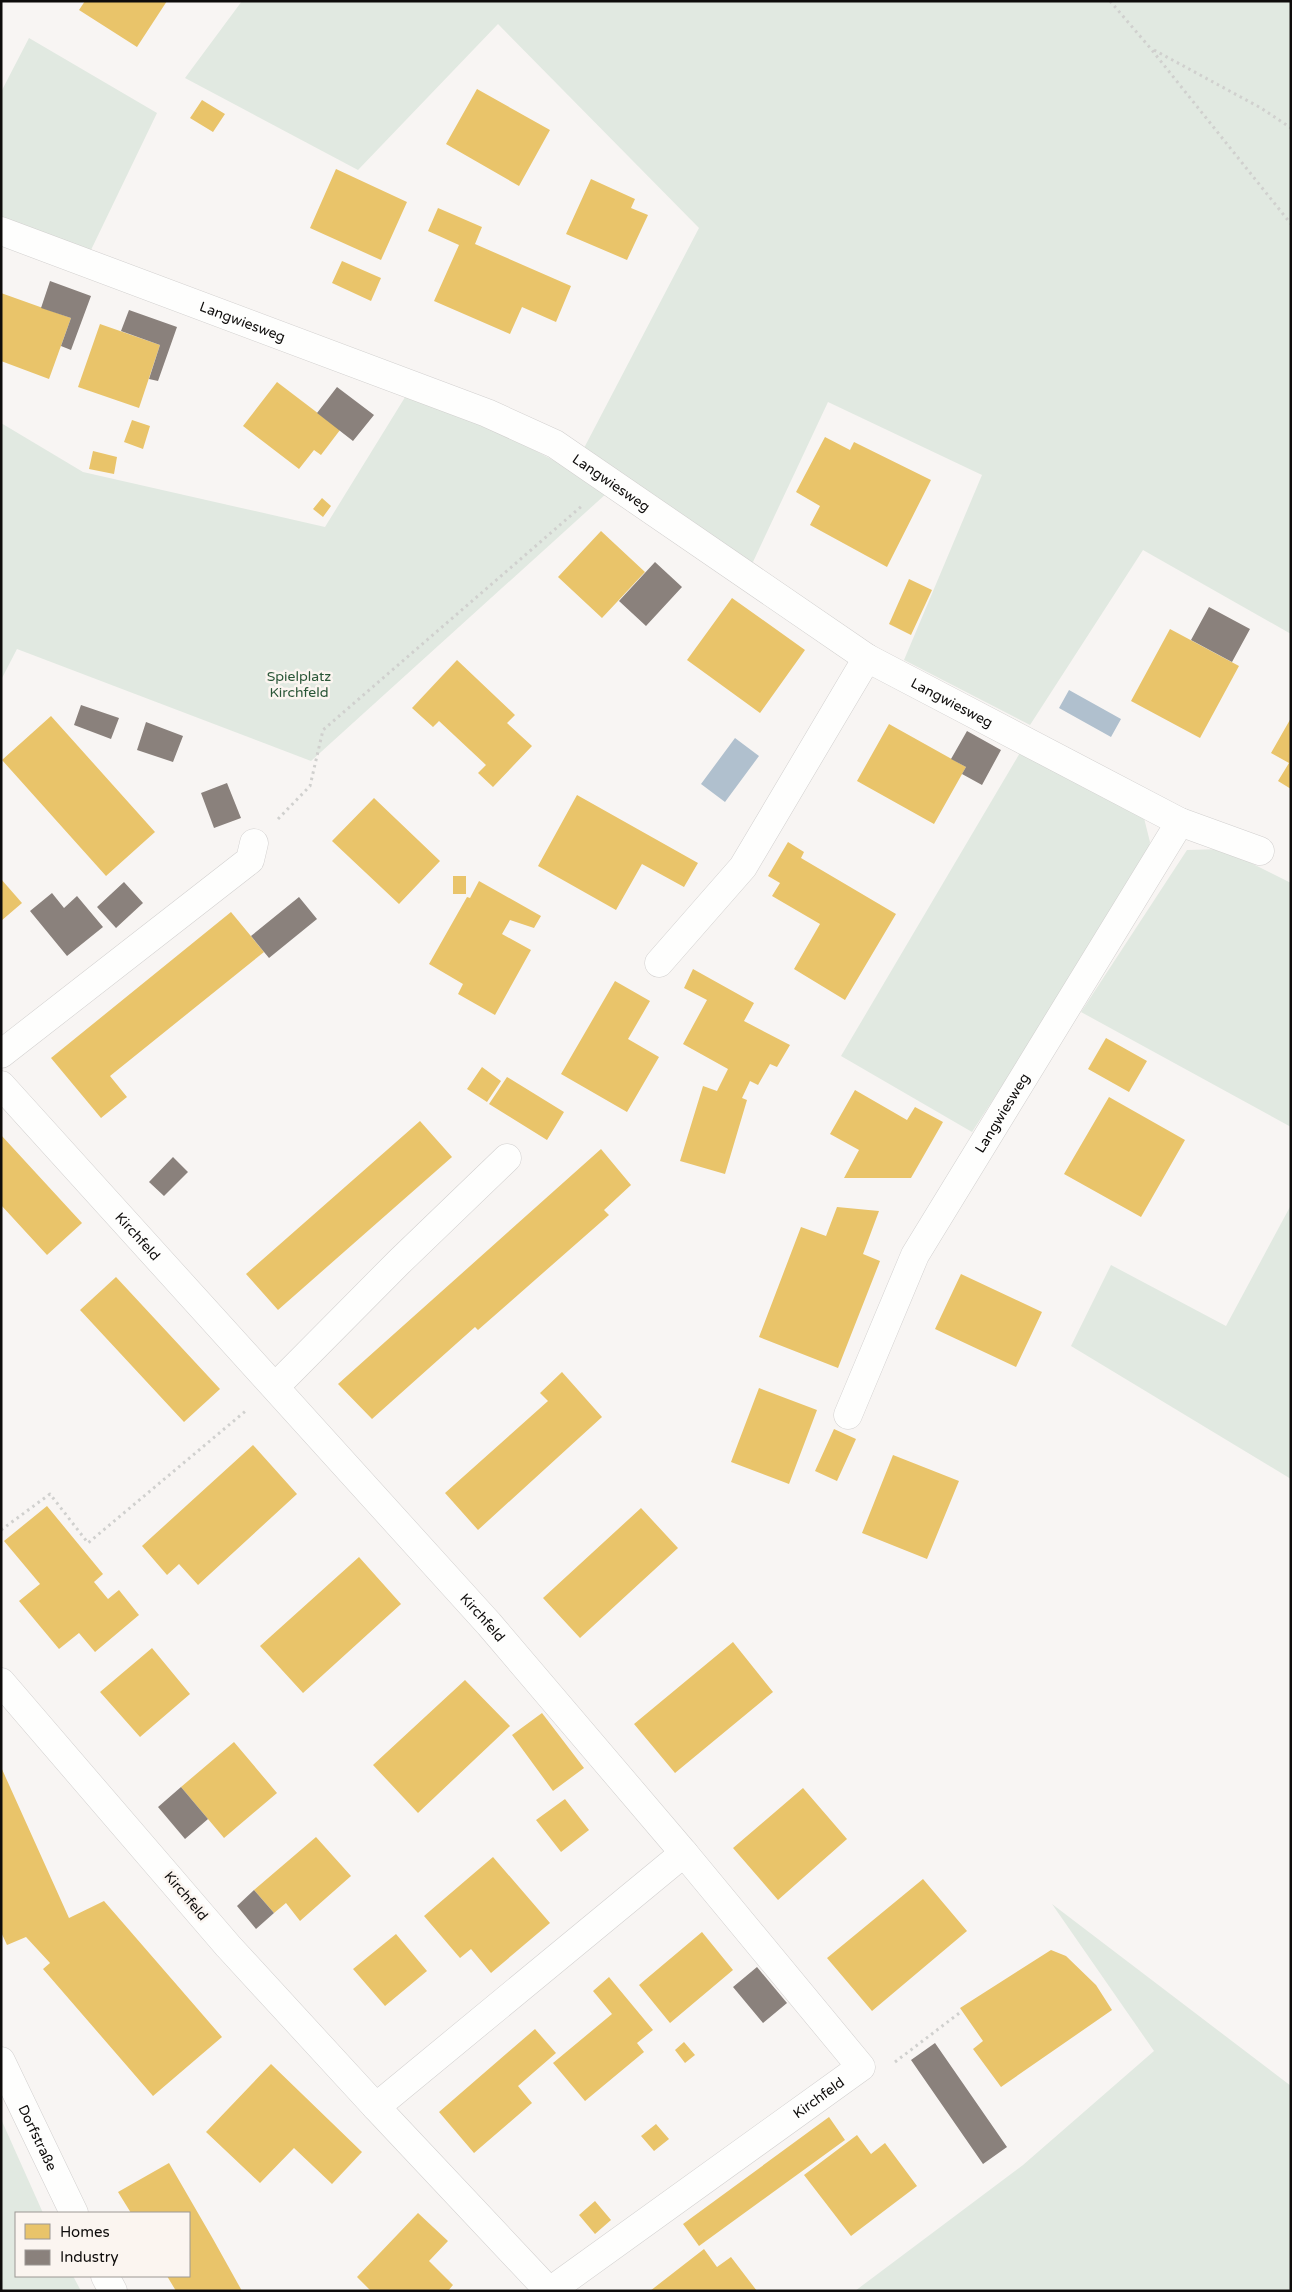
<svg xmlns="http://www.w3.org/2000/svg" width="1292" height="2292" viewBox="0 0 1292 2292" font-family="'Varela Round',sans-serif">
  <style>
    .green { fill: #e1e9e1 }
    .water { fill: #b0c0ce }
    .homes { fill: #e9c46a }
    .industry { fill: #8a817c }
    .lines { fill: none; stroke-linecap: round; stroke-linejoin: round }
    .minor-casing { stroke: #d2d0cf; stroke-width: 29 }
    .path { stroke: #d0d0ce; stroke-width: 3; stroke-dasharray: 2.5 4; stroke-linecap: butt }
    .minor { stroke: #fefefd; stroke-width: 28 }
    .labels { text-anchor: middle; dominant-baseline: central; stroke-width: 5; stroke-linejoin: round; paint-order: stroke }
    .street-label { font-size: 14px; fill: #0e0c0b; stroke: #fbf5f0 }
    .park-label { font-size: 14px; fill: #2a5637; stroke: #fbf5f0 }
  </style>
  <rect width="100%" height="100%" fill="#f8f5f3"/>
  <path class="green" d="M242,1H1291V634L1143,550L1030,725L904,660L982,475L828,402L752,564L583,450L699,228L498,24L358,170L185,78Z
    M29,38L157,113L90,252L1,217V92Z
    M407,394L482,423L572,470L607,493L311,761L17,649L1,680V423L83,472L325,527Z
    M1024,746L1143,814L1150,842L1144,867L972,1132L841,1056Z
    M1223,849L1291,883V1127L1081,1012L1187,850Z
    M1291,1205V1479L1071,1346L1111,1265L1226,1326Z
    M1052,1904L1291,2086V2291H855L1023,2165L1154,2051Z
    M1,2119L43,2213H16V2276H73L81,2291H1Z"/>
  <path class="water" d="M1069,690L1121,719L1111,737L1059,708Z
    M735,738L759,756L725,802L701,784Z"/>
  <path class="homes" d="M85,1H167L137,47L79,10Z
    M477,89L550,130L519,186L446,144Z
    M202,100L225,114L213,132L190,118Z
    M336,169L407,202L381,260L310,228Z
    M591,179L635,199L631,208L648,215L627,260L566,234Z
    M438,208L482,227L475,244L571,286L556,322L522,307L510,334L434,301L459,245L428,231Z
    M342,261L381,278L371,301L332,283Z
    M1,293L71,318L49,379L1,361Z
    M100,324L160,345L139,408L78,387Z
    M277,382L340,430L321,455L314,450L299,469L243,426Z
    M132,420L150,426L143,449L124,442Z
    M825,437L850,450L854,442L931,480L887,567L810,525L820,506L796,492Z
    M93,451L117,457L114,474L89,469Z
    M322,498L331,506L323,517L313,509Z
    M601,531L645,572L602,618L558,577Z
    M909,579L932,590L911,635L889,624Z
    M732,598L805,650L760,713L687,660Z
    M1170,629L1239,666L1200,738L1131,701Z
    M457,660L515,715L507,723L532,746L493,787L478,773L486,765L439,721L433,727L412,708Z
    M51,716L155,832L106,876L2,760Z
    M1291,718V789L1278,781L1289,763L1271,753Z
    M889,724L966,767L934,824L857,781Z
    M577,795L698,863L684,887L642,864L616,910L538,866Z
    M374,798L440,861L399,904L332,841Z
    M788,842L804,852L801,858L896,914L845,1000L794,969L820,924L772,896L780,883L768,876Z
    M453,876H466V894H453Z
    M1,879L22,903L1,921Z
    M479,881L541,916L534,928L510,920L502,934L531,950L495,1015L458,994L463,984L429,964L467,897L470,898Z
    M231,912L264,952L110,1076L127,1097L101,1118L51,1058Z
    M693,969L754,1003L744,1021L790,1045L777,1067L770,1064L758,1085L750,1081L742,1098L747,1100L725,1174L680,1161L703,1086L717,1091L728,1069L683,1044L707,1000L684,988Z
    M615,981L650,1001L628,1039L659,1057L627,1112L561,1074Z
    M1106,1038L1147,1061L1129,1092L1088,1069Z
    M482,1067L501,1081L487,1102L467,1089Z
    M507,1077L564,1112L547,1140L489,1104Z
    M855,1090L907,1120L915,1107L943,1122L911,1178H844L859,1150L830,1134Z
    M1109,1097L1185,1140L1141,1217L1064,1174Z
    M420,1121L452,1157L278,1310L246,1274Z
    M1,1135L82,1223L47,1255L1,1205Z
    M601,1149L631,1185L604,1210L609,1215L478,1330L475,1327L372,1419L338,1384Z
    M837,1207L879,1211L863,1254L880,1261L838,1368L759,1337L801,1227L826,1236Z
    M961,1274L1042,1312L1016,1367L935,1329Z
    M116,1277L220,1389L184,1422L80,1310Z
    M562,1372L602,1417L478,1530L445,1493L548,1401L540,1393Z
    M759,1388L817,1410L789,1484L731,1462Z
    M834,1429L856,1439L837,1481L815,1471Z
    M253,1445L297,1494L198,1585L179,1564L167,1575L142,1546Z
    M893,1455L959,1481L927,1559L862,1533Z
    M47,1506L103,1574L94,1582L108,1599L119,1590L139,1615L95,1652L79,1633L59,1649L19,1601L40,1584L4,1541Z
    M641,1508L678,1548L580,1638L543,1598Z
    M359,1557L401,1604L303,1693L260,1646Z
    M733,1642L773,1692L675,1773L634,1724Z
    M152,1648L190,1694L140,1737L100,1692Z
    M465,1680L510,1726L418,1813L373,1765Z
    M542,1713L584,1768L553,1791L512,1735Z
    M234,1742L277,1793L224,1838L181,1787Z
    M1,1767L69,1918L104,1901L222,2037L153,2096L43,1969L50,1963L26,1937L7,1945L1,1932Z
    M803,1788L847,1839L778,1900L733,1848Z
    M565,1799L589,1830L561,1852L536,1820Z
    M316,1837L351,1876L300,1921L286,1903L274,1913L254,1890Z
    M493,1857L550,1923L491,1973L471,1949L460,1958L424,1916Z
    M923,1879L967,1931L872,2011L827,1958Z
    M702,1932L733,1970L670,2023L639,1985Z
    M396,1934L427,1971L385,2006L353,1969Z
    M1051,1950L1066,1956L1096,1985L1112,2010L1001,2087L973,2049L983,2041L960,2008Z
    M609,1977L653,2030L637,2043L644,2052L585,2101L553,2063L612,2014L593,1991Z
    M535,2029L556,2053L518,2086L532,2103L474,2153L439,2112Z
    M684,2042L695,2055L685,2063L675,2050Z
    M271,2064L362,2152L332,2184L294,2148L260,2183L206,2132Z
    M829,2117L845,2140L699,2246L683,2224Z
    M656,2124L669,2139L654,2151L641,2136Z
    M857,2135L871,2154L885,2143L917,2186L851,2236L804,2175Z
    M169,2163L213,2239L242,2291H176L167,2276H189V2213H131L118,2192Z
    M595,2201L611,2220L595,2234L579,2215Z
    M418,2213L448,2241L429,2261L453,2285L448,2291H371L357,2277Z
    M704,2249L717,2267L731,2257L757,2291H650Z"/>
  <path class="industry" d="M50,281L91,296L71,350L61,346L71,318L41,308Z
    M129,310L177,327L158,381L149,379L160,345L121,331Z
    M337,387L374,415L353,441L317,413Z
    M655,562L682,587L646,626L619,601Z
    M1209,607L1250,629L1232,662L1191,640Z
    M81,705L119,718L111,739L74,725Z
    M146,722L183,736L173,762L137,750Z
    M967,731L1001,750L982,785L962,774L966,767L951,759Z
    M227,783L241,818L214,828L201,793Z
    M124,882L143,903L116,928L97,907Z
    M52,893L64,908L77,896L103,927L67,956L30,911Z
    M299,897L317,919L269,958L251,936Z
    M173,1157L188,1172L164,1196L149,1182Z
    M181,1787L208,1819L185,1839L158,1807Z
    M254,1890L274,1913L256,1929L237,1906Z
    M757,1967L787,2003L763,2023L733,1987Z
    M935,2043L1007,2147L983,2164L911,2060Z"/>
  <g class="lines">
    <g class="minor-casing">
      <g id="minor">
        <path id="s1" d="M1,231L487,413L555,444L867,658L1180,822L1260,851"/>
        <path d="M659,963L743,867L867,658"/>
        <path d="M1,1054L250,860L254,843"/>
        <path id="s2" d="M1,1085L489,1624L684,1853L376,2107L228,1946L1,1682"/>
        <path d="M276,1386L399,1262L507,1158"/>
        <path id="s3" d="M848,1415L915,1255L1180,822"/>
        <path id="s4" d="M1,2061L74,2213"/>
        <path d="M376,2107L549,2291"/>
        <path d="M105,2276L113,2291"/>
        <path id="s5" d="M550,2291L861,2067L684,1853"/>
      </g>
    </g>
    <path class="path" d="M1110,1L1151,49L1291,224
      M1154,50L1261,108L1291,128
      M278,819L310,786L323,730L583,505
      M1,1530L50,1494L88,1543L248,1409
      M895,2062L962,2011"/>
    <use href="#minor" class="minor"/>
  </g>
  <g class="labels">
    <g class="street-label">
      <text stroke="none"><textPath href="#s1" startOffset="258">Langwiesweg</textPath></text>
      <text stroke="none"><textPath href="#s1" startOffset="662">Langwiesweg</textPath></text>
      <text stroke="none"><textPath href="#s1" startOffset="1068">Langwiesweg</textPath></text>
      <text stroke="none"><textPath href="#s3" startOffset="340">Langwiesweg</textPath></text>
      <text stroke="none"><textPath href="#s2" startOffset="204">Kirchfeld</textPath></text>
      <text stroke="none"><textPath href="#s2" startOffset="718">Kirchfeld</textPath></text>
      <text transform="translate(186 1896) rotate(50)">Kirchfeld</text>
      <text stroke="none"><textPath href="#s5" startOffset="331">Kirchfeld</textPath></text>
      <text stroke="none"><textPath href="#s4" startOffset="85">Dorfstraße</textPath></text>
    </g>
    <g class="park-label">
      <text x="299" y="676">Spielplatz<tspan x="299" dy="16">Kirchfeld</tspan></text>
    </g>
  </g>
  <rect width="1292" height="2292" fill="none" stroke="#0e0c0b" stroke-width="5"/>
  <rect x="15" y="2212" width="175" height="65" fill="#fbf5f0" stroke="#9c9894"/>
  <rect x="25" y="2224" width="25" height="15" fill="#e9c46a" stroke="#9c9894"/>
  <text x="60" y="2237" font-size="15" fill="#0e0c0b">Homes</text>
  <rect x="25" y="2250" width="25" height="15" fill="#8a817c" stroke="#9c9894"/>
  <text x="60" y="2262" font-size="15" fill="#0e0c0b">Industry</text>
</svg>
